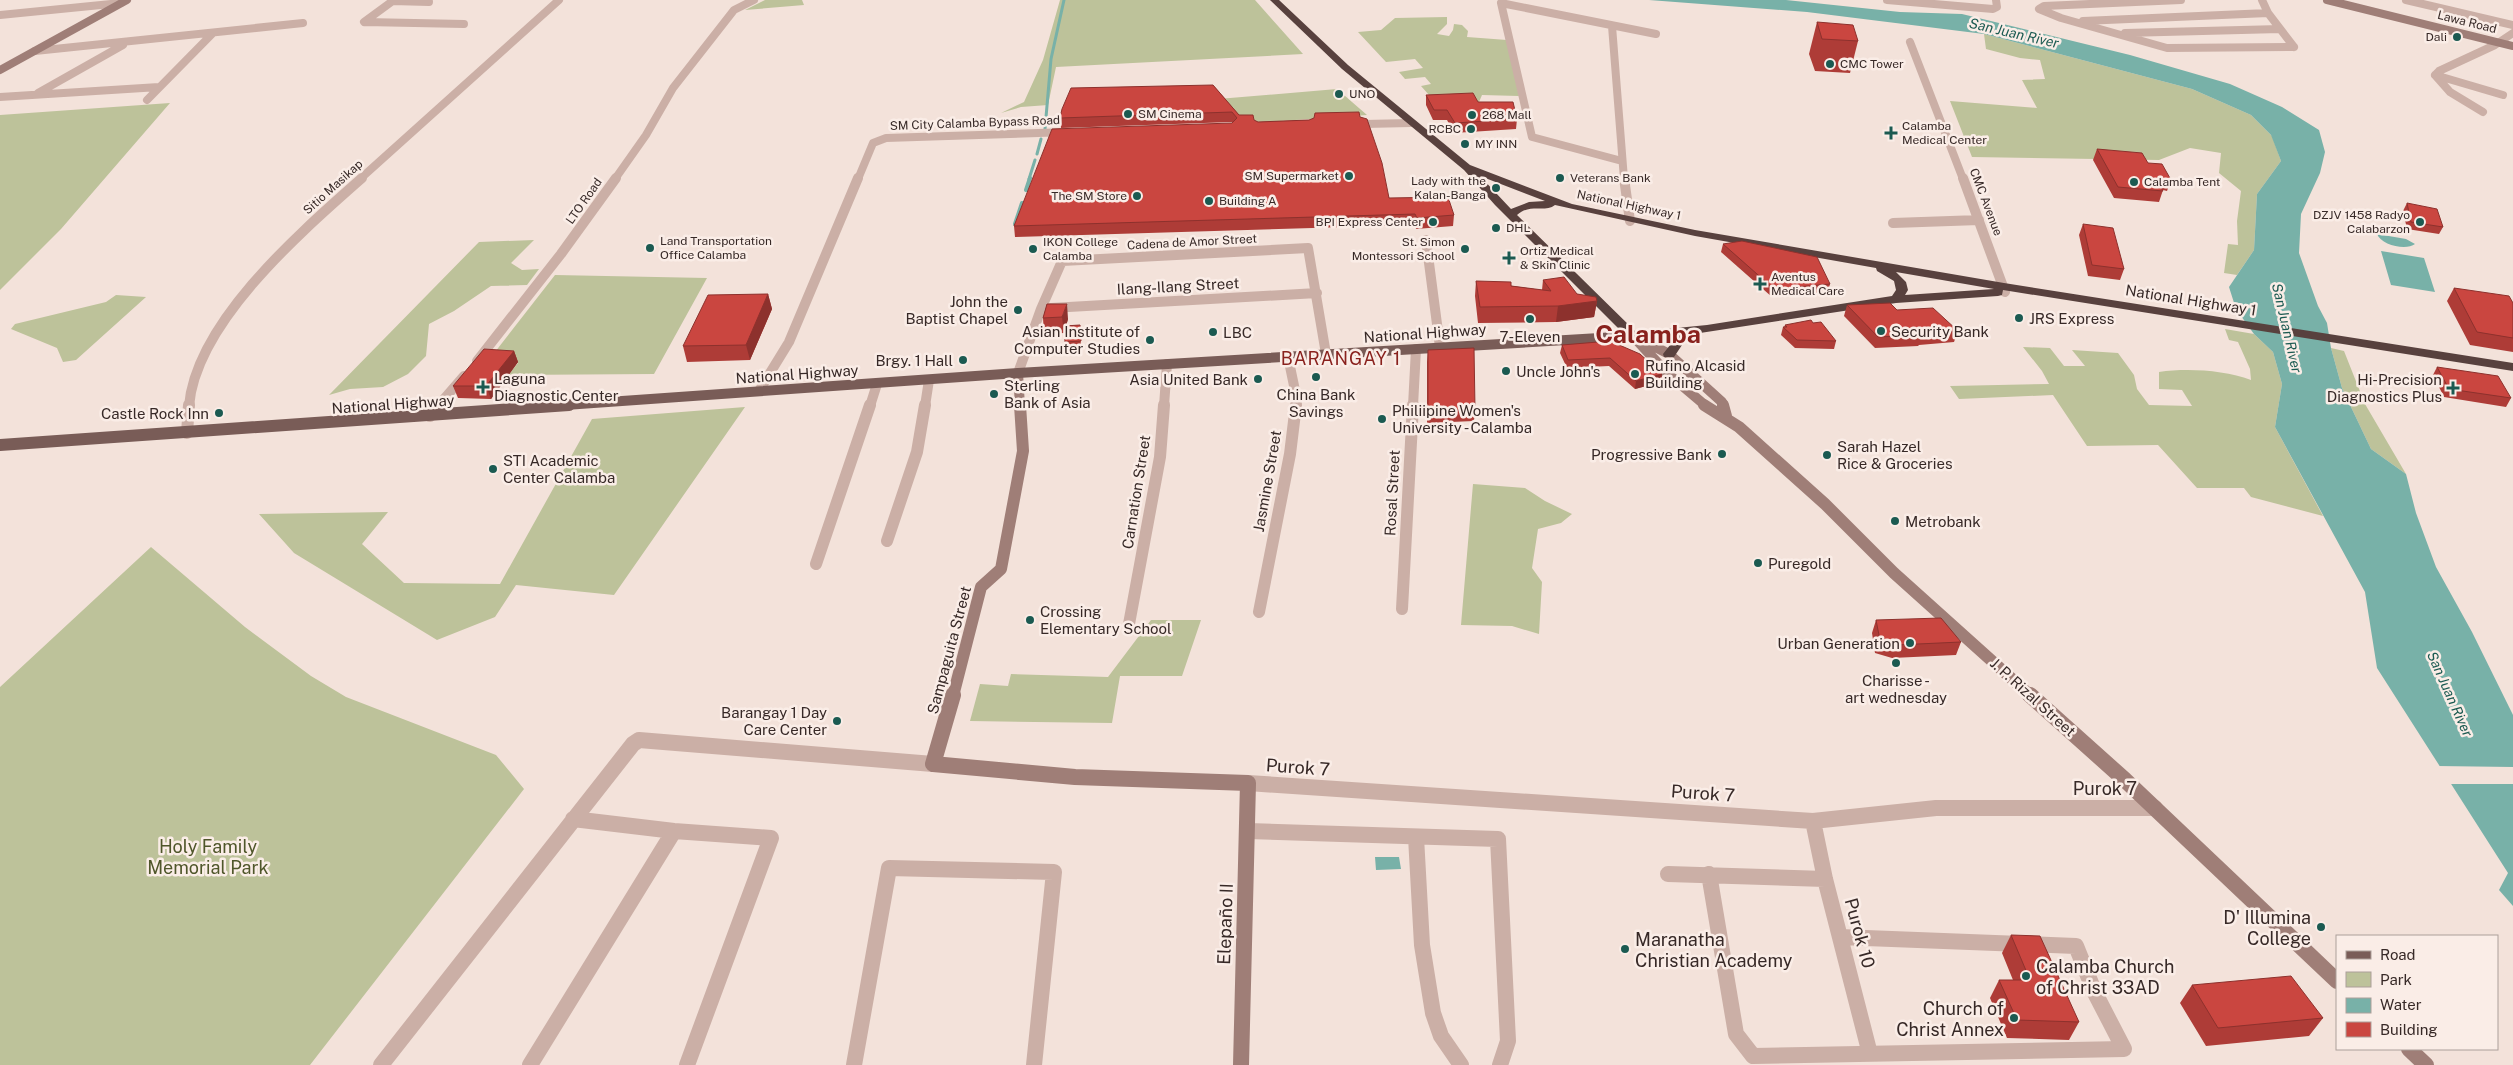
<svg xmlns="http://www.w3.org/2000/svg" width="2513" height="1065" viewBox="0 0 2513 1065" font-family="'Public Sans',sans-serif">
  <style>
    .green { fill: #bdc29a }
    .water { fill: #78b1a8 }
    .pier { fill: #f3e2da }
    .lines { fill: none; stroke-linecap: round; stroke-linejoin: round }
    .stream-far1 { stroke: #78b1a8; stroke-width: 3 }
    .stream { stroke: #78b1a8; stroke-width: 4 }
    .street-far3 { stroke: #cbafa6; stroke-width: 8 }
    .street-far2 { stroke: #cbafa6; stroke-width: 10 }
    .street-far1 { stroke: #cbafa6; stroke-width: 12 }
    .street { stroke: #cbafa6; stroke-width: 16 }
    .secondary-far3 { stroke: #9f7e77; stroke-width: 8 }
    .secondary-far2 { stroke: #9f7e77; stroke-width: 10 }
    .secondary-far1 { stroke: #9f7e77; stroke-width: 12 }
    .secondary { stroke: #9f7e77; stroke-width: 16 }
    .primary-far1 { stroke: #795c57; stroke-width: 10 }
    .primary { stroke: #795c57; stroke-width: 12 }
    .highway { fill: #58413e; fill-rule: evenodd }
    .wall { fill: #ae3c37 }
    .shaded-wall { fill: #8d312d }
    .building { fill: #ca4640; stroke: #8d312d }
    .poi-dot { fill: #1b5a51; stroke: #faede7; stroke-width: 2 }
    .labels { text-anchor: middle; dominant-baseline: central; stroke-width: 5; stroke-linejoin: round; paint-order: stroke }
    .far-street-label { font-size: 12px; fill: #372927; stroke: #faede7 }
    .far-poi-label { font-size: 12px; fill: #372927; stroke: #faede7; text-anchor: start }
    .far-water-label { font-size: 14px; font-style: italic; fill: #1b5a51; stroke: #faede7 }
    .street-label { font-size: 15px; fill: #372927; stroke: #faede7 }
    .poi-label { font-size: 15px; fill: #372927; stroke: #faede7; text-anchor: start }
    .quarter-label { font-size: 18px; letter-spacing: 1px; fill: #89211d; stroke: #faede7 }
    .near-street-label { font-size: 18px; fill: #372927; stroke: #faede7 }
    .near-park-label { font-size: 18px; fill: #4f562a; stroke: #faede7 }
    .near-poi-label { font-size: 18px; fill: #372927; stroke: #faede7; text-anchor: end }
    .town-label { font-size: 25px; font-weight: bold; fill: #89211d; stroke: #faede7 }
  </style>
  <rect width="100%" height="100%" fill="#f3e2da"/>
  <path class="green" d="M765,0H802L804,5L745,10Z
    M1060,0H1255L1303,54L1056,67L1048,105L1021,107L1001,113L1024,102L1043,60Z
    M1447,17V24L1437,34L1449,36L1453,30L1454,24L1462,25L1468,31L1467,37L1507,40L1519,96L1482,95L1479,102L1437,104L1421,86L1431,84L1425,77L1405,79L1399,72L1423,68L1415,59L1386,62L1358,32L1381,30L1395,18Z
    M1984,34L2192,89L2251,115L2272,136L2281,161L2257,194L2254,250L2237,275L2224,273L2228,244L2238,245L2237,221L2241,191L2219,173L2221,153L2190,148L2159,160L1972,157L1950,101L2037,108L2022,80L2045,79L2040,60L2020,58L1986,49Z
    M1337,89L1367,115L1236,124L1218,99Z
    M170,103L61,229L0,290V115Z
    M534,240L511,263L522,270L539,269L527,285L491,286L454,311L429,324L426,356L408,374L383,387L350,389L329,395L479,242Z
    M555,275L707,278L654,374L508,375L518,363L488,361Z
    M116,295L146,297L76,360L63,362L57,348L11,329L15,324L106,302Z
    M2225,329L2254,334L2273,352L2282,384L2275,427L2323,516L2251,497L2244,488H2197L2158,445L2087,446L2053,395L1959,399L1950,386L2049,384L2042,371L2023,347L2050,348L2064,366H2085L2072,350L2118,353L2134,375L2137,389L2149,405L2192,406L2182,390L2159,389V372C2187,368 2224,370 2251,380L2250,369L2238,342L2229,340Z
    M2331,348L2344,351L2365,404L2406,474L2371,449L2342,388Z
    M745,407L614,595L516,585L495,617L437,640L294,553L259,514L388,512L362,544L404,583L500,584L592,419Z
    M1473,484L1525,488L1545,501L1572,514L1561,523L1538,529L1532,568L1542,582L1539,634L1512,626L1461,625Z
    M151,547L245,627L311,676L346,697L496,755L524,789L310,1065H0V687Z
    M1151,620H1201L1182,676H1120L1112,723L970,721L980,684L1008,686L1011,674L1108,677Z"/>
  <path class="water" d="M1649,0H1786L1900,12L1962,14L2130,55L2230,84L2282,107L2319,130L2325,152L2320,173L2301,214L2299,253L2318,306L2327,323L2331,348L2342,388L2371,449L2406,474L2416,513L2436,567L2472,632L2513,715V906L2499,890L2508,873L2377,668L2365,592L2275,427L2282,384L2273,352L2254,334L2236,309L2229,287L2254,250L2257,194L2281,161L2271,135L2251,115L2192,89L1984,34L1807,12Z
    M2377,234L2406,239L2415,244C2406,251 2381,245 2377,234Z
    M2381,251L2424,258L2435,292L2391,285Z
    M1375,857H1399L1401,869L1376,870Z"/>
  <path class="pier" d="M2437,766L2513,767V784H2448Z"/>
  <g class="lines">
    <path class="stream-far1" d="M1045,129L1051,59L1064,0
      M1037,154L1041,139
      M1029,179L1035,160"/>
    <path class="stream" d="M1026,190L1030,178
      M1015,224L1022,203"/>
    <path class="street-far3" d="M1887,0L1993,9L1997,7L1996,0
      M2181,0L2044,6L2039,9L2061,18L2167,48L2294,47
      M2262,0L2268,13L2294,47
      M2406,0L2513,25
      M392,1L429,2
      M0,15L121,3
      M2083,21L2268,13
      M364,22L394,0
      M365,22L464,24
      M1612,26L1624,179
      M2125,33L2280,29
      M1910,42L1963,179
      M35,51L303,23
      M2435,75L2439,71L2495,45L2513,33
      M2435,75L2503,95
      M2435,75L2450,92L2483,112
      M38,93L123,45
      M0,97L159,87
      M147,100L212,34
      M1364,124L1411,123
      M1622,161L1532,137L1501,3L1656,34
      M360,179L559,0
      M615,179L646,135L673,88L734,10L754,0
      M858,179L873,143L886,138L1068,132"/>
    <path class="street-far2" d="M1624,178L1630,221
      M1963,178L2005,292
      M1893,223L1979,220
      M1426,240L1440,347
      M1051,308L1317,293
      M1288,357L1297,400L1296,406
      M477,361L561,254L616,178
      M1018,373L1041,309L1062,261L1308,248L1326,354
      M759,391L789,342L858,178
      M189,406C196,322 302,231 362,178
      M438,406L464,376
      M870,406L877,384
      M925,406L929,380
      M1164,406L1167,364
      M1413,406L1416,349"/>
    <path class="street-far1" d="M430,416L440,405
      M187,433L189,405
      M887,541L917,452L925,405
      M816,564L870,405
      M1402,609L1413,405
      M1259,612L1290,454L1296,405
      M1129,624L1160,457L1164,405"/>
    <path class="street" d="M1248,783L1813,821L1936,808H2155
      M573,819L674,831L771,838L687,1065
      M1813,821L1825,879L1870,1054
      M1248,831L1498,839L1508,1041L1500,1065
      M1416,837L1422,945L1433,1013L1441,1036L1461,1065
      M1668,874L1825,879
      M1709,874L1736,1034L1753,1056L2124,1049L2095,993L2076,946L1840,937
      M381,1065L633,744L639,740L933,764
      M530,1065L674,831
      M854,1065L889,868L1054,872L1034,1065"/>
    <path class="secondary-far3" d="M2327,0L2513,46
      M0,70L127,0"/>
    <path class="secondary-far2" d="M1633,336L1667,373L1706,406
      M1634,336L1669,354L1722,402L1723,406
      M1018,373L1020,406"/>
    <path class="secondary-far1" d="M1704,405L1739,427L1825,504L1894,573L2031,696
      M1723,405L1726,416
      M953,696L981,587L1001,569L1023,451L1020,405"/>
    <path class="secondary" d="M953,695L933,764L1075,777L1248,783L1241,1065
      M2030,695L2125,780L2337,981
      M2409,1049L2426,1065"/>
    <path class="primary-far1" d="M551,406L1018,373L1633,336"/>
    <path class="primary" d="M0,445L569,405"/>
    <path class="highway" d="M1270,0H1279L1348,65L1470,165L1572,204L1695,230L2004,283L2513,363V371L2003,290L2002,295L1998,296L1896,303L1700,333L1698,337L1684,342L1674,357H1664L1663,354L1678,335L1629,339L1495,205L1464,170L1342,69ZM1480,176L1545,201L1529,202L1511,209ZM1555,205L1695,236L1876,268L1877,271L1894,281L1896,290L1892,296L1707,325L1636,332L1517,215C1530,203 1545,213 1555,205ZM1896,272L1994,289L1905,295L1908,290L1906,282Z"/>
  </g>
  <path class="wall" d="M1817,22L1858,41L1850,73L1815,71L1809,54Z
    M1213,85L1239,115L1258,122L1309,120L1360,117L1389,198L1454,215L1453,226L1416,229L1415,225L1015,237L1014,226L1232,123V122L1061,128L1060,118Z
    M1426,95L1478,102L1517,119L1516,129L1454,133L1447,120H1433L1426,105Z
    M2097,149L2148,163L2171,180L2167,191L2163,190L2159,202L2114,198L2093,160Z
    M2407,203L2443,227L2439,234L2407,229L2403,211Z
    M2083,224L2124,269L2120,280L2088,276L2079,235Z
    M1723,244L1830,284L1828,292L1772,297L1721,252Z
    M1543,280L1577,294L1597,301L1594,317L1556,322L1478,323L1475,296L1476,281L1542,290Z
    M2454,288L2513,303V352L2470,345L2447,301Z
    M768,294L772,309L750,360L687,362L683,346Z
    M1047,304L1068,319L1066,326L1080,325L1081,349L1066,350L1064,331V333L1044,334L1043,318Z
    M1847,305L1897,310L1958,331L1954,342L1919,345L1918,346L1875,348L1844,316Z
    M1785,325L1836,341L1834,349L1795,348L1781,335L1783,327H1784Z
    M1610,341L1662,374L1661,382L1635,389L1609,366L1567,368L1560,353L1562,345Z
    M1428,350L1475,409L1474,421L1427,423V362Z
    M514,351L518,362L491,399L458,398L453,386Z
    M2437,367L2511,398L2506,407L2444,397L2433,375Z
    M1876,620L1961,642L1956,655L1892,658L1875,653L1872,633Z
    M2011,935L2079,1022L2069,1040L2007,1038L1990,998L1999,980H2013L2002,953Z
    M2192,985L2323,1018L2309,1036L2206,1046L2180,1003Z"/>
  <path class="shaded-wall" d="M768,294L772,309L750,360L746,345Z
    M1597,301L1594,317L1556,322L1558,306Z
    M1067,304L1068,319L1064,333L1062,317Z
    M514,351L518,362L491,399L486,386Z
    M1662,374L1661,382L1635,389L1636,381Z"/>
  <path class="building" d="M1817,22L1853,25L1858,41L1822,39Z
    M1213,85L1239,115H1253L1254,120L1258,122L1309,120L1314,118L1315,113L1359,112L1360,117L1367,119L1382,163L1389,198L1448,197L1454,215L1417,218L1415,214L1014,226L1052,129L1232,123L1237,118L1232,112L1060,118L1062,109L1071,88Z
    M1473,93L1478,102H1513L1517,119L1455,123L1447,110H1434L1426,95Z
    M2097,149L2142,153L2148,163L2162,164L2171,180L2156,179L2163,191L2118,187Z
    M2407,203L2437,209L2443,227L2411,222Z
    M2083,224L2113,228L2124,269L2092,265Z
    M1742,241L1817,257L1830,284L1774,289L1723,244Z
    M1564,277L1577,294L1596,297L1597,301L1558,306L1480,307L1476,281L1511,282V286L1551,291L1543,280Z
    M2454,288L2509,296L2513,303V338L2477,332Z
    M768,294L746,345L683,346L708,295Z
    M1890,303L1897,310L1933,308L1958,331L1920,334L1922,335L1878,337L1847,305Z
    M1047,304H1067L1062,317L1043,318Z
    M1811,320L1813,323L1821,322L1836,341L1797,340L1783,327H1787L1785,325Z
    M1080,325L1081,341L1065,342L1064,326Z
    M1610,341L1640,354L1662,374L1636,381L1610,358L1568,360L1562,345Z
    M1474,348L1475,409L1428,411V350Z
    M484,349L514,351L486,386H453Z
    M2437,367L2498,376L2511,398L2449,389Z
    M1941,618L1961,642L1896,645L1880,640L1876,620Z
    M2011,935L2040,936L2079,1022L2017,1020L1999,980H2030Z
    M2291,976L2323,1018L2218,1028L2192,985Z"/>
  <g class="poi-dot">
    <circle cx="2457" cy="37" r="5"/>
    <circle cx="1830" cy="64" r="5"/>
    <circle cx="1339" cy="94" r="5"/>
    <circle cx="1128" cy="114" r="5"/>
    <circle cx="1472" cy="115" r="5"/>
    <circle cx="1471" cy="129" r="5"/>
    <path d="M1888.5 125.5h5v5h5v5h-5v5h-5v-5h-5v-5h5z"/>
    <circle cx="1465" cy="144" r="5"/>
    <circle cx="1349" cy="176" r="5"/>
    <circle cx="1560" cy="178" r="5"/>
    <circle cx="2134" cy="182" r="5"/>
    <circle cx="1496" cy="188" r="5"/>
    <circle cx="1137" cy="196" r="5"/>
    <circle cx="1209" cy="201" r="5"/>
    <circle cx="1433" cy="222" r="5"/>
    <circle cx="2420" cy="222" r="5"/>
    <circle cx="1496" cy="228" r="5"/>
    <circle cx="650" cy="248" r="5"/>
    <circle cx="1033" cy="249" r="5"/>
    <circle cx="1465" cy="249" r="5"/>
    <path d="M1506.5 250.5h5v5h5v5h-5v5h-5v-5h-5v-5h5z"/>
    <path d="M1757.5 276.5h5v5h5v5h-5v5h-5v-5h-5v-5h5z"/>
    <circle cx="1018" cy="310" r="5"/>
    <circle cx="2019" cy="318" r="5"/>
    <circle cx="1530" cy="319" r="5"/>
    <circle cx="1881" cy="331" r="5"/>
    <circle cx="1213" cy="332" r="5"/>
    <circle cx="1150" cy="340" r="5"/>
    <circle cx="963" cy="360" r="5"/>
    <circle cx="1506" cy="371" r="5"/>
    <circle cx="1635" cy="374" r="5"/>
    <circle cx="1316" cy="377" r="5"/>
    <circle cx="1258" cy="379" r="5"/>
    <path d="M480.5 379.5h5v5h5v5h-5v5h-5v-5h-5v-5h5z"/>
    <path d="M2450.5 380.5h5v5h5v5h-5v5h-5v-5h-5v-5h5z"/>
    <circle cx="994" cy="394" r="5"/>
    <circle cx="219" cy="413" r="5"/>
    <circle cx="1382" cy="419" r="5"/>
    <circle cx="1722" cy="454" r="5"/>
    <circle cx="1827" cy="455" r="5"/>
    <circle cx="493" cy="469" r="5"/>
    <circle cx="1895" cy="521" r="5"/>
    <circle cx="1758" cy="563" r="5"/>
    <circle cx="1030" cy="620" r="5"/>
    <circle cx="1910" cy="643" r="5"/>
    <circle cx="1896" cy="663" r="5"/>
    <circle cx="837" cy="721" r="5"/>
    <circle cx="2321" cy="927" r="5"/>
    <circle cx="1625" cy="949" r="5"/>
    <circle cx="2026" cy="976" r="5"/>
    <circle cx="2014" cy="1018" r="5"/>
  </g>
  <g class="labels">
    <g class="far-street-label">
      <text transform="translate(2467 22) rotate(14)">Lawa Road</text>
      <text transform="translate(975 123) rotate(-2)">SM City Calamba Bypass Road</text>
      <text transform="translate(333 187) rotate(-42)">Sitio Masikap</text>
      <text transform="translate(584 201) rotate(-55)">LTO Road</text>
      <text transform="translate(1986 202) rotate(69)">CMC Avenue</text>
      <text transform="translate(1629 205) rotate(12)">National Highway 1</text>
      <text transform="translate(1192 242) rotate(-3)">Cadena de Amor Street</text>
    </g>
    <g class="far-poi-label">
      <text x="2447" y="37" text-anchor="end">Dali</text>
      <text x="1840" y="64">CMC Tower</text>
      <text x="1349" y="94">UNO</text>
      <text x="1138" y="114">SM Cinema</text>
      <text x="1482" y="115">268 Mall</text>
      <text x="1902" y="126">Calamba<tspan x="1902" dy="14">Medical Center</tspan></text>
      <text x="1461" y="129" text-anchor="end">RCBC</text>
      <text x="1475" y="144">MY INN</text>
      <text x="1339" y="176" text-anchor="end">SM Supermarket</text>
      <text x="1570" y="178">Veterans Bank</text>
      <text x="1486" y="181" text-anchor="end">Lady with the<tspan x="1486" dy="14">Kalan-Banga</tspan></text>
      <text x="2144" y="182">Calamba Tent</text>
      <text x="1127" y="196" text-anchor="end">The SM Store</text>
      <text x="1219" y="201">Building A</text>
      <text x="2410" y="215" text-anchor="end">DZJV 1458 Radyo<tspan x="2410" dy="14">Calabarzon</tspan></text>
      <text x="1423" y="222" text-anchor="end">BPI Express Center</text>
      <text x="1506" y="228">DHL</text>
      <text x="660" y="241">Land Transportation<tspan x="660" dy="14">Office Calamba</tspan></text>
      <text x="1043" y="242">IKON College<tspan x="1043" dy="14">Calamba</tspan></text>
      <text x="1455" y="242" text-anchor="end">St. Simon<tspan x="1455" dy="14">Montessori School</tspan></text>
      <text x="1520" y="251">Ortiz Medical<tspan x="1520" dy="14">&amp; Skin Clinic</tspan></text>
      <text x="1771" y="277">Aventus<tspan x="1771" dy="14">Medical Care</tspan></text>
    </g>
    <g class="far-water-label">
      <text transform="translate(2014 33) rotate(13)">San Juan River</text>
      <text transform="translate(2287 328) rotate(77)">San Juan River</text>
      <text transform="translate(2450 694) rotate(66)">San Juan River</text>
    </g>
    <g class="street-label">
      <text transform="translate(1178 286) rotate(-3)">Ilang-Ilang Street</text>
      <text transform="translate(2191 300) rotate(9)">National Highway 1</text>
      <text transform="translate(1425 333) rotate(-4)">National Highway</text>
      <text transform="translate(797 374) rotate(-4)">National Highway</text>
      <text transform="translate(393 404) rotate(-4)">National Highway</text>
      <text transform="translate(1267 481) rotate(-80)">Jasmine Street</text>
      <text transform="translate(1136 492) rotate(-81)">Carnation Street</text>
      <text transform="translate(1392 493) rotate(-87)">Rosal Street</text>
      <text transform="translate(949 650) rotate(-75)">Sampaguita Street</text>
      <text transform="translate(2033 697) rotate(42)">J. P. Rizal Street</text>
    </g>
    <g class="poi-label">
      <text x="1008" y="301" text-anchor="end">John the<tspan x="1008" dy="17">Baptist Chapel</tspan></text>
      <text x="2029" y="318">JRS Express</text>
      <text x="1140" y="331" text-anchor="end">Asian Institute of<tspan x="1140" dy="17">Computer Studies</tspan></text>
      <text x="1891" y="331">Security Bank</text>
      <text x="1223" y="332">LBC</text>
      <text x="1530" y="336" text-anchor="middle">7-Eleven</text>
      <text x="953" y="360" text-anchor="end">Brgy. 1 Hall</text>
      <text x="1645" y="365">Rufino Alcasid<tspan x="1645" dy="17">Building</tspan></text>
      <text x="1516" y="371">Uncle John's</text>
      <text x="494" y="378">Laguna<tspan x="494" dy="17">Diagnostic Center</tspan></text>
      <text x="1248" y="379" text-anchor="end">Asia United Bank</text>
      <text x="2442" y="379" text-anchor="end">Hi-Precision<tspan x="2442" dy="17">Diagnostics Plus</tspan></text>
      <text x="1004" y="385">Sterling<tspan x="1004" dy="17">Bank of Asia</tspan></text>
      <text x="1316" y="394" text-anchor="middle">China Bank<tspan x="1316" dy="17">Savings</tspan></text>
      <text x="1392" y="410">Philiipine Women's<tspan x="1392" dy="17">University - Calamba</tspan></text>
      <text x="209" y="413" text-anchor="end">Castle Rock Inn</text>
      <text x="1837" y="446">Sarah Hazel<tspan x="1837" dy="17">Rice &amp; Groceries</tspan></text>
      <text x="1712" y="454" text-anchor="end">Progressive Bank</text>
      <text x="503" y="460">STI Academic<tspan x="503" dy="17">Center Calamba</tspan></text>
      <text x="1905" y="521">Metrobank</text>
      <text x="1768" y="563">Puregold</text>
      <text x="1040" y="611">Crossing<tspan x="1040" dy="17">Elementary School</tspan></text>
      <text x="1900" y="643" text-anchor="end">Urban Generation</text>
      <text x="1896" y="680" text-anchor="middle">Charisse -<tspan x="1896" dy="17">art wednesday</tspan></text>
      <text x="827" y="712" text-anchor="end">Barangay 1 Day<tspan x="827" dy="17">Care Center</tspan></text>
    </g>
    <g class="quarter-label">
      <text x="1341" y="358">BARANGAY 1</text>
    </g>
    <g class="near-street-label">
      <text transform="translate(1298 767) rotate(4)">Purok 7</text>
      <text x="2105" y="788">Purok 7</text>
      <text transform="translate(1703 793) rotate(4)">Purok 7</text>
      <text transform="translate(1225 924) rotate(-88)">Elepaño II</text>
      <text transform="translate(1860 933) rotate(75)">Purok 10</text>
    </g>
    <g class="near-park-label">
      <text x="208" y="846">Holy Family<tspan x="208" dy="21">Memorial Park</tspan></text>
    </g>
    <g class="near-poi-label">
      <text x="2311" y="917">D' Illumina<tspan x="2311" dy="21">College</tspan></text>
      <text x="1635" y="939" text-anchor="start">Maranatha<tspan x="1635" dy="21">Christian Academy</tspan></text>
      <text x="2036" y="966" text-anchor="start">Calamba Church<tspan x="2036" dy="21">of Christ 33AD</tspan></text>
      <text x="2004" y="1008">Church of<tspan x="2004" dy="21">Christ Annex</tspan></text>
    </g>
    <g class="town-label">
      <text x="1648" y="334">Calamba</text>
    </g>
  </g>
  <rect x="2336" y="935" width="162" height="115" fill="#faede7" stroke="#ac9f9a"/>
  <rect x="2346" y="951" width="25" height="8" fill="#795c57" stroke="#ac9f9a"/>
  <text x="2380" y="960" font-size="15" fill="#372927">Road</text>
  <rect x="2346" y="972" width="25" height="15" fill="#bdc29a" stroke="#ac9f9a"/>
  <text x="2380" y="985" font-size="15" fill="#372927">Park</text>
  <rect x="2346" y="998" width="25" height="15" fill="#78b1a8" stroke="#ac9f9a"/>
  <text x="2380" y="1010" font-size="15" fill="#372927">Water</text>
  <rect x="2346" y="1022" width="25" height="15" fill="#ca4640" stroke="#ac9f9a"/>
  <text x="2380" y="1035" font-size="15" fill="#372927">Building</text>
</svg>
